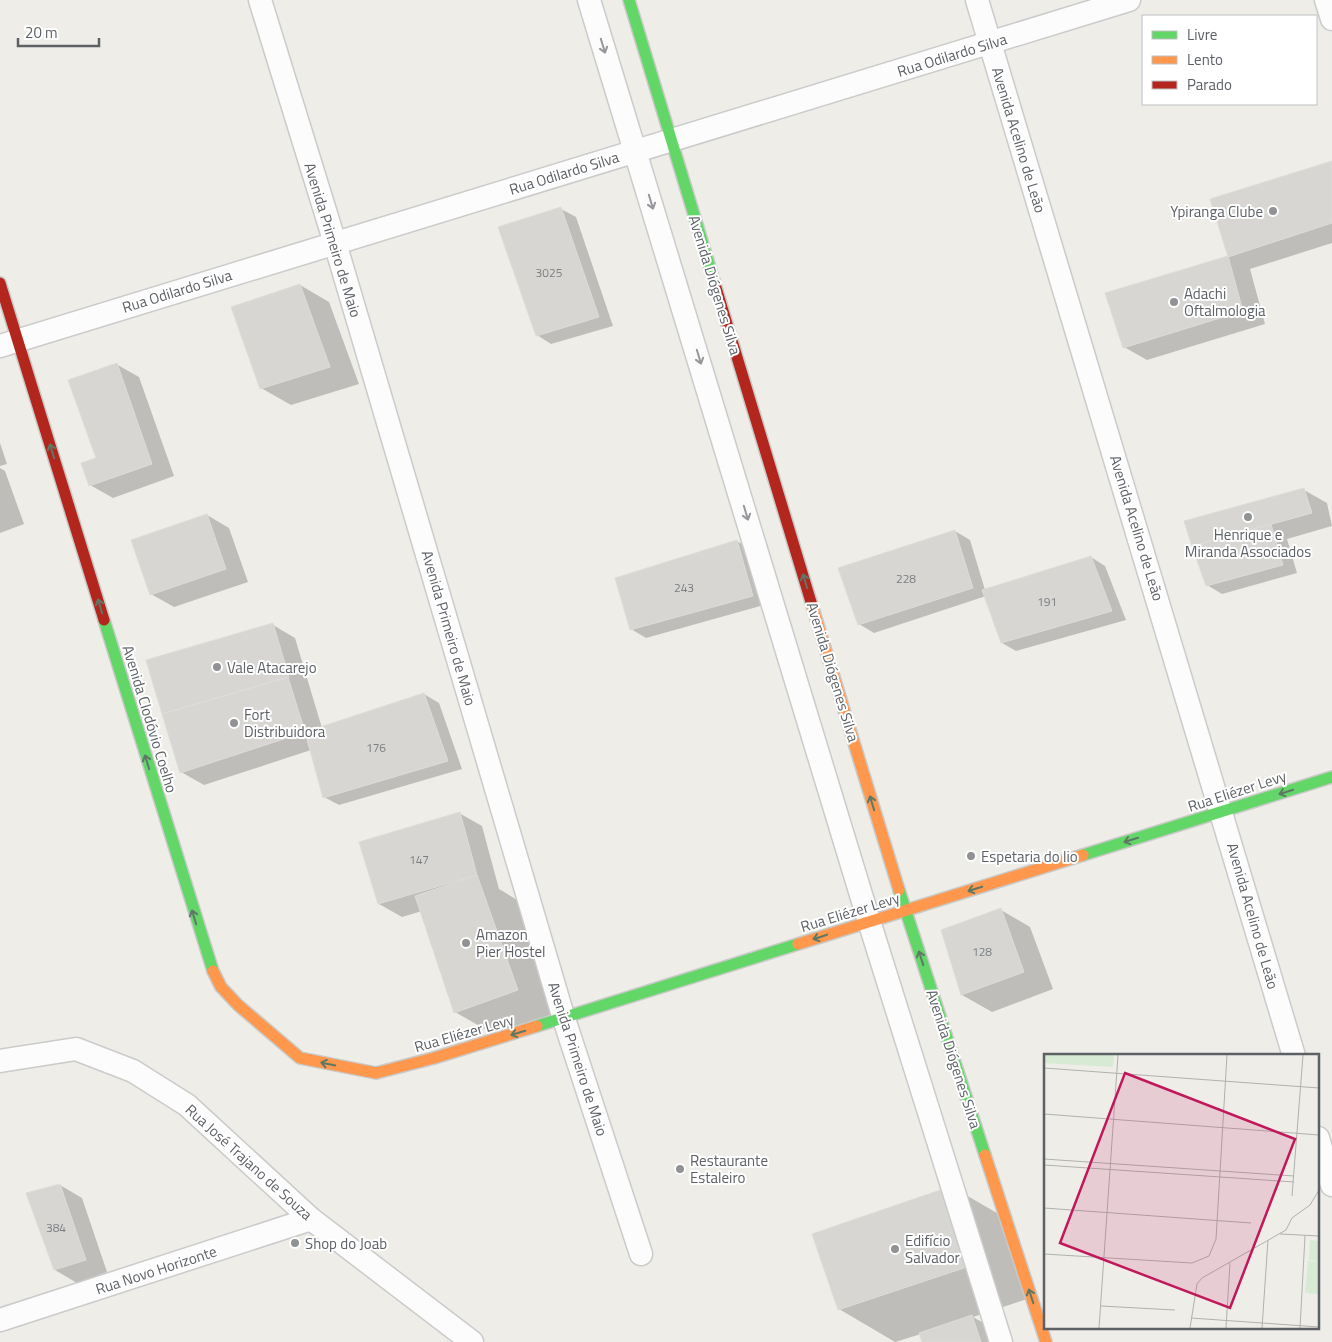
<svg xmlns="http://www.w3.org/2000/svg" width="1332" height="1342" viewBox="0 0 1332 1342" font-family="'Titillium Web',sans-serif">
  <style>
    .shadow { fill: #0003 }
    .building { fill: #d7d6d3; stroke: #dddcd8 }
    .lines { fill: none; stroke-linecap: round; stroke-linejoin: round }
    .street-casing { stroke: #cacbca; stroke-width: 25 }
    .fast-casing { stroke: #c9cac8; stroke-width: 14 }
    .slow-casing { stroke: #c9cac8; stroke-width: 14 }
    .jam-casing { stroke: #c9cac8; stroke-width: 14 }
    .street { stroke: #fcfcfc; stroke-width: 22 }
    .fast { stroke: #63d668; stroke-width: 11 }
    .slow { stroke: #ff974d; stroke-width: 11 }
    .jam { stroke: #b3261e; stroke-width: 11 }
    .oneway { stroke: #95979a }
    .oneway2 { stroke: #5e7866 }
    .poi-dot { fill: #909294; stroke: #fff; stroke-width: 2 }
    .labels { text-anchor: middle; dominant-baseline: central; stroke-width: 4; stroke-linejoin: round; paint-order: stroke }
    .number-label { font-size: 12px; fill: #7c7f82 }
    .street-label { font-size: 15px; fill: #5d6166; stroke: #fff }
    .poi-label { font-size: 15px; fill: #5d6166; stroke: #fff; text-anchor: start }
    .inset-road { fill: none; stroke: #b0b1b0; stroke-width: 1 }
    .view { fill: #c2185b; fill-opacity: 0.15; stroke: #c2185b; stroke-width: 2.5 }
    .inset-edge { fill: none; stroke: #5d6166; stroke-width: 2.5 }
  </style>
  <rect width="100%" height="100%" fill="#eeede8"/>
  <path class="shadow" d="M1332,162V243L1250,269L1265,324L1147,360L1124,347L1107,294L1229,257L1211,200Z
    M561,209L576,217L613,326L551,344L537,335Z
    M300,285L329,302L359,384L291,405L261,388Z
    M116,364L139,377L174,476L113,498L90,485Z
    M0,443L7,464L0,466Z
    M0,468L5,471L24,524L0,533Z
    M1304,490L1327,503L1332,526L1287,539L1297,573L1222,594L1207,585Z
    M207,515L229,528L248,582L174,607L151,594Z
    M955,531L970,540L985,590L1091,557L1105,566L1126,620L1016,651L1002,643L986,596L874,633L859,624Z
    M737,541L752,550L768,604L646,638L631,629Z
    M273,625L295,638L322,728L424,694L439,703L462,769L339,805L324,797L311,750L204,785L181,772Z
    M459,813L482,826L499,889L519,901L559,1014L497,1036L455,1012L422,911L402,917L379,904Z
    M1001,910L1030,927L1053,989L992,1012L962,995Z
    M60,1185L82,1198L107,1272L77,1283L55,1270Z
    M952,1187L1009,1220L1033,1297L973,1317L987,1325L993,1342H923L921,1334L895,1342L839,1309Z"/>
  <path class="building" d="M1332,161V223L1228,257L1210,199Z
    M561,207L599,317L536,336L498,227Z
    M1228,256L1243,311L1123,348L1105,293Z
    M300,284L330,367L260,389L231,307Z
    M117,363L152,464L89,486L81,463L96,458L68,380Z
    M1304,488L1312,513L1192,546L1184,521Z
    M207,514L226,569L150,595L131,540Z
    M1271,524L1283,565L1206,586L1192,546Z
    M955,530L973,588L858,625L838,568Z
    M737,540L753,596L630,630L615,578Z
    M1091,556L1112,611L1001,643L982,590Z
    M273,623L289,677L162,714L146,660Z
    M288,677L305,732L180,773L162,714Z
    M424,693L448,761L323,798L305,732Z
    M460,812L477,875L378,904L359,842Z
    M477,875L518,990L454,1013L415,896Z
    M1001,908L1024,972L961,995L941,930Z
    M60,1184L86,1260L54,1270L26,1193Z
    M952,1186L976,1264L838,1310L812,1234Z
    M972,1315L981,1342H922L919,1333Z"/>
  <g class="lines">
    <g class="street-casing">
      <path id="street" d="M260,0L335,243L564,1019L641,1254
        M589,0L869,921L1001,1342
        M977,0L1294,1056
        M1326,0L1332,19
        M0,346L1129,0
        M0,1061L76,1049L133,1071L187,1105L311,1219L472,1342
        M1318,1138L1332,1185
        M0,1320L311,1219"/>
    </g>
    <g class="fast-casing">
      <path id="fast" d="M629,0L714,281
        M104,620L213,971
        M1083,855L1332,777
        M899,890L985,1155
        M537,1026L798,944"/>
    </g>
    <g class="slow-casing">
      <path id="slow" d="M811,602L899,890
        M798,944L1083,855
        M213,971L221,987L238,1005L300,1058L376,1073L434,1058L537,1026
        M985,1155L1046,1342"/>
    </g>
    <g class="jam-casing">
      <path id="jam" d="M714,281L811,602
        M0,283L104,620"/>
    </g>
    <use href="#street" class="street"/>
    <use href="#fast" class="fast"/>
    <use href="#slow" class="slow"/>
    <use href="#jam" class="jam"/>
  </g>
  <defs><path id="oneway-shaft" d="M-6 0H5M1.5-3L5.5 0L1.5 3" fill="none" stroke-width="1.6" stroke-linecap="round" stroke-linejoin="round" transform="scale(1.25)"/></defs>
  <g class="oneway">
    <use href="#oneway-shaft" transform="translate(603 46) rotate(73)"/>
    <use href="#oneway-shaft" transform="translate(651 202) rotate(73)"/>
    <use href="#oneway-shaft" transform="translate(699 357) rotate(73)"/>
    <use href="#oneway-shaft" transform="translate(746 513) rotate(73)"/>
  </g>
  <g class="oneway2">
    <use href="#oneway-shaft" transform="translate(52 451) rotate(-107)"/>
    <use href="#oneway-shaft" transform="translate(805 581) rotate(-107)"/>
    <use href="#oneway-shaft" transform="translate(100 606) rotate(-107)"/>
    <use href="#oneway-shaft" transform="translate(147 762) rotate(-107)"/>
    <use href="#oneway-shaft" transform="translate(1286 792) rotate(162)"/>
    <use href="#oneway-shaft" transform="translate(872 803) rotate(-107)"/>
    <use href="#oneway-shaft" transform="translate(1131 840) rotate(163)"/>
    <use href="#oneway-shaft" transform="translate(975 889) rotate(163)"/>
    <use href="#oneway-shaft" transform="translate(194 917) rotate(-107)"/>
    <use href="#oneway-shaft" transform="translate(820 937) rotate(162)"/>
    <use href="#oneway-shaft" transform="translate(921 958) rotate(-108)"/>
    <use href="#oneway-shaft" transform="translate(518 1033) rotate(163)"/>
    <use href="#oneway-shaft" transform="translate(328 1064) rotate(-169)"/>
    <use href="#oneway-shaft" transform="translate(1031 1296) rotate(-108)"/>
  </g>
  <g class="poi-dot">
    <circle cx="1273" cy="211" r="5"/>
    <circle cx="1174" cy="302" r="5"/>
    <circle cx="1248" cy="517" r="5"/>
    <circle cx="217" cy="667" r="5"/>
    <circle cx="234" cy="723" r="5"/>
    <circle cx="971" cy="856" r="5"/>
    <circle cx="466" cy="943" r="5"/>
    <circle cx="680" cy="1169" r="5"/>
    <circle cx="295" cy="1243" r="5"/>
    <circle cx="895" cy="1249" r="5"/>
  </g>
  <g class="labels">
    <g class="number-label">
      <text x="549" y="272">3025</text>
      <text x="906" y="578">228</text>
      <text x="684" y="587">243</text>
      <text x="1047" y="601">191</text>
      <text x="376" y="747">176</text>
      <text x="419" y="859">147</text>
      <text x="982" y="951">128</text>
      <text x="56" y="1227">384</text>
    </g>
    <g class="street-label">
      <text transform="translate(952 55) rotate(-17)">Rua Odilardo Silva</text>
      <text transform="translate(1019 140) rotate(73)">Avenida Acelino de Leão</text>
      <text transform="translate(564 173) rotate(-17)">Rua Odilardo Silva</text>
      <text transform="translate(333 240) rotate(73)">Avenida Primeiro de Maio</text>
      <text transform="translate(715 285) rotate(73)">Avenida Diógenes Silva</text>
      <text transform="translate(177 291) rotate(-17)">Rua Odilardo Silva</text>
      <text transform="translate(1137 528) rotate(73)">Avenida Acelino de Leão</text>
      <text transform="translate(449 628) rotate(74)">Avenida Primeiro de Maio</text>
      <text transform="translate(833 672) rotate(73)">Avenida Diógenes Silva</text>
      <text transform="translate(150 719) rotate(73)">Avenida Clodóvio Coelho</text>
      <text transform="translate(1237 791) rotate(-18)">Rua Eliézer Levy</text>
      <text transform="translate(850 912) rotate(-17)">Rua Eliézer Levy</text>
      <text transform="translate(1253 916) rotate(74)">Avenida Acelino de Leão</text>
      <text transform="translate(464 1033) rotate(-16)">Rua Eliézer Levy</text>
      <text transform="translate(578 1059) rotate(72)">Avenida Primeiro de Maio</text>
      <text transform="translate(954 1059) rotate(72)">Avenida Diógenes Silva</text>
      <text transform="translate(249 1162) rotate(42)">Rua José Trajano de Souza</text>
      <text transform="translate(156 1270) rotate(-18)">Rua Novo Horizonte</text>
    </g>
    <g class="poi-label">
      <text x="1263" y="211" text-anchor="end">Ypiranga Clube</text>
      <text x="1184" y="293">Adachi<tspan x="1184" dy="17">Oftalmologia</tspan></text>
      <text x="1248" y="534" text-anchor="middle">Henrique e<tspan x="1248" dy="17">Miranda Associados</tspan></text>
      <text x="227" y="667">Vale Atacarejo</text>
      <text x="244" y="714">Fort<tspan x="244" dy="17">Distribuidora</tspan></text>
      <text x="981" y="856">Espetaria do lio</text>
      <text x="476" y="934">Amazon<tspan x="476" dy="17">Pier Hostel</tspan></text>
      <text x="690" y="1160">Restaurante<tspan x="690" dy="17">Estaleiro</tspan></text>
      <text x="905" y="1240">Edifício<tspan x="905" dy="17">Salvador</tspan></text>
      <text x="305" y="1243">Shop do Joab</text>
    </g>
  </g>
  <g transform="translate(1044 1054)">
    <rect width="275" height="275" fill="#eeede8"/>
    <path d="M0,1H70L69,13L0,9ZM266,186L275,187V207L265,206ZM264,207L275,208V240L261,239Z" fill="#d6ead4"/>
    <path class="inset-road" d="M0,14L275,34M0,60L275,81M0,105L250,122M0,111L250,128M248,142L259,1M0,154L207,169M236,180L275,182M0,200L148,209L165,202L172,185L183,1M57,252L131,256M147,264L275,273M55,274L74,1M146,274L153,230L158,224L242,176L248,164L266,151L275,136M182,274L186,209M218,274L224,186M256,274L261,182"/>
    <path class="view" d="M81,19L251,85L186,254L16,189Z"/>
    <rect width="275" height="275" class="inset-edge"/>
  </g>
  <rect x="1142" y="15" width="175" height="90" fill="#ffffff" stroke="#bec0c2"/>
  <rect x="1152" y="31" width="25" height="8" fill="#63d668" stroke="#bec0c2"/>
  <text x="1187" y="40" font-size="15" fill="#5d6166">Livre</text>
  <rect x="1152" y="56" width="25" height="8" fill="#ff974d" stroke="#bec0c2"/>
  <text x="1187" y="65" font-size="15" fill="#5d6166">Lento</text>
  <rect x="1152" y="81" width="25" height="8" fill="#b3261e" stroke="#bec0c2"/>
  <text x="1187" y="90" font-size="15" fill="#5d6166">Parado</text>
  <path d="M18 38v8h81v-8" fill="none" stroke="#5d6166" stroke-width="2.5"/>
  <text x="25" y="38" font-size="15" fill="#5d6166" stroke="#ffffff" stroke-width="4" paint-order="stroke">20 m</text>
</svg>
